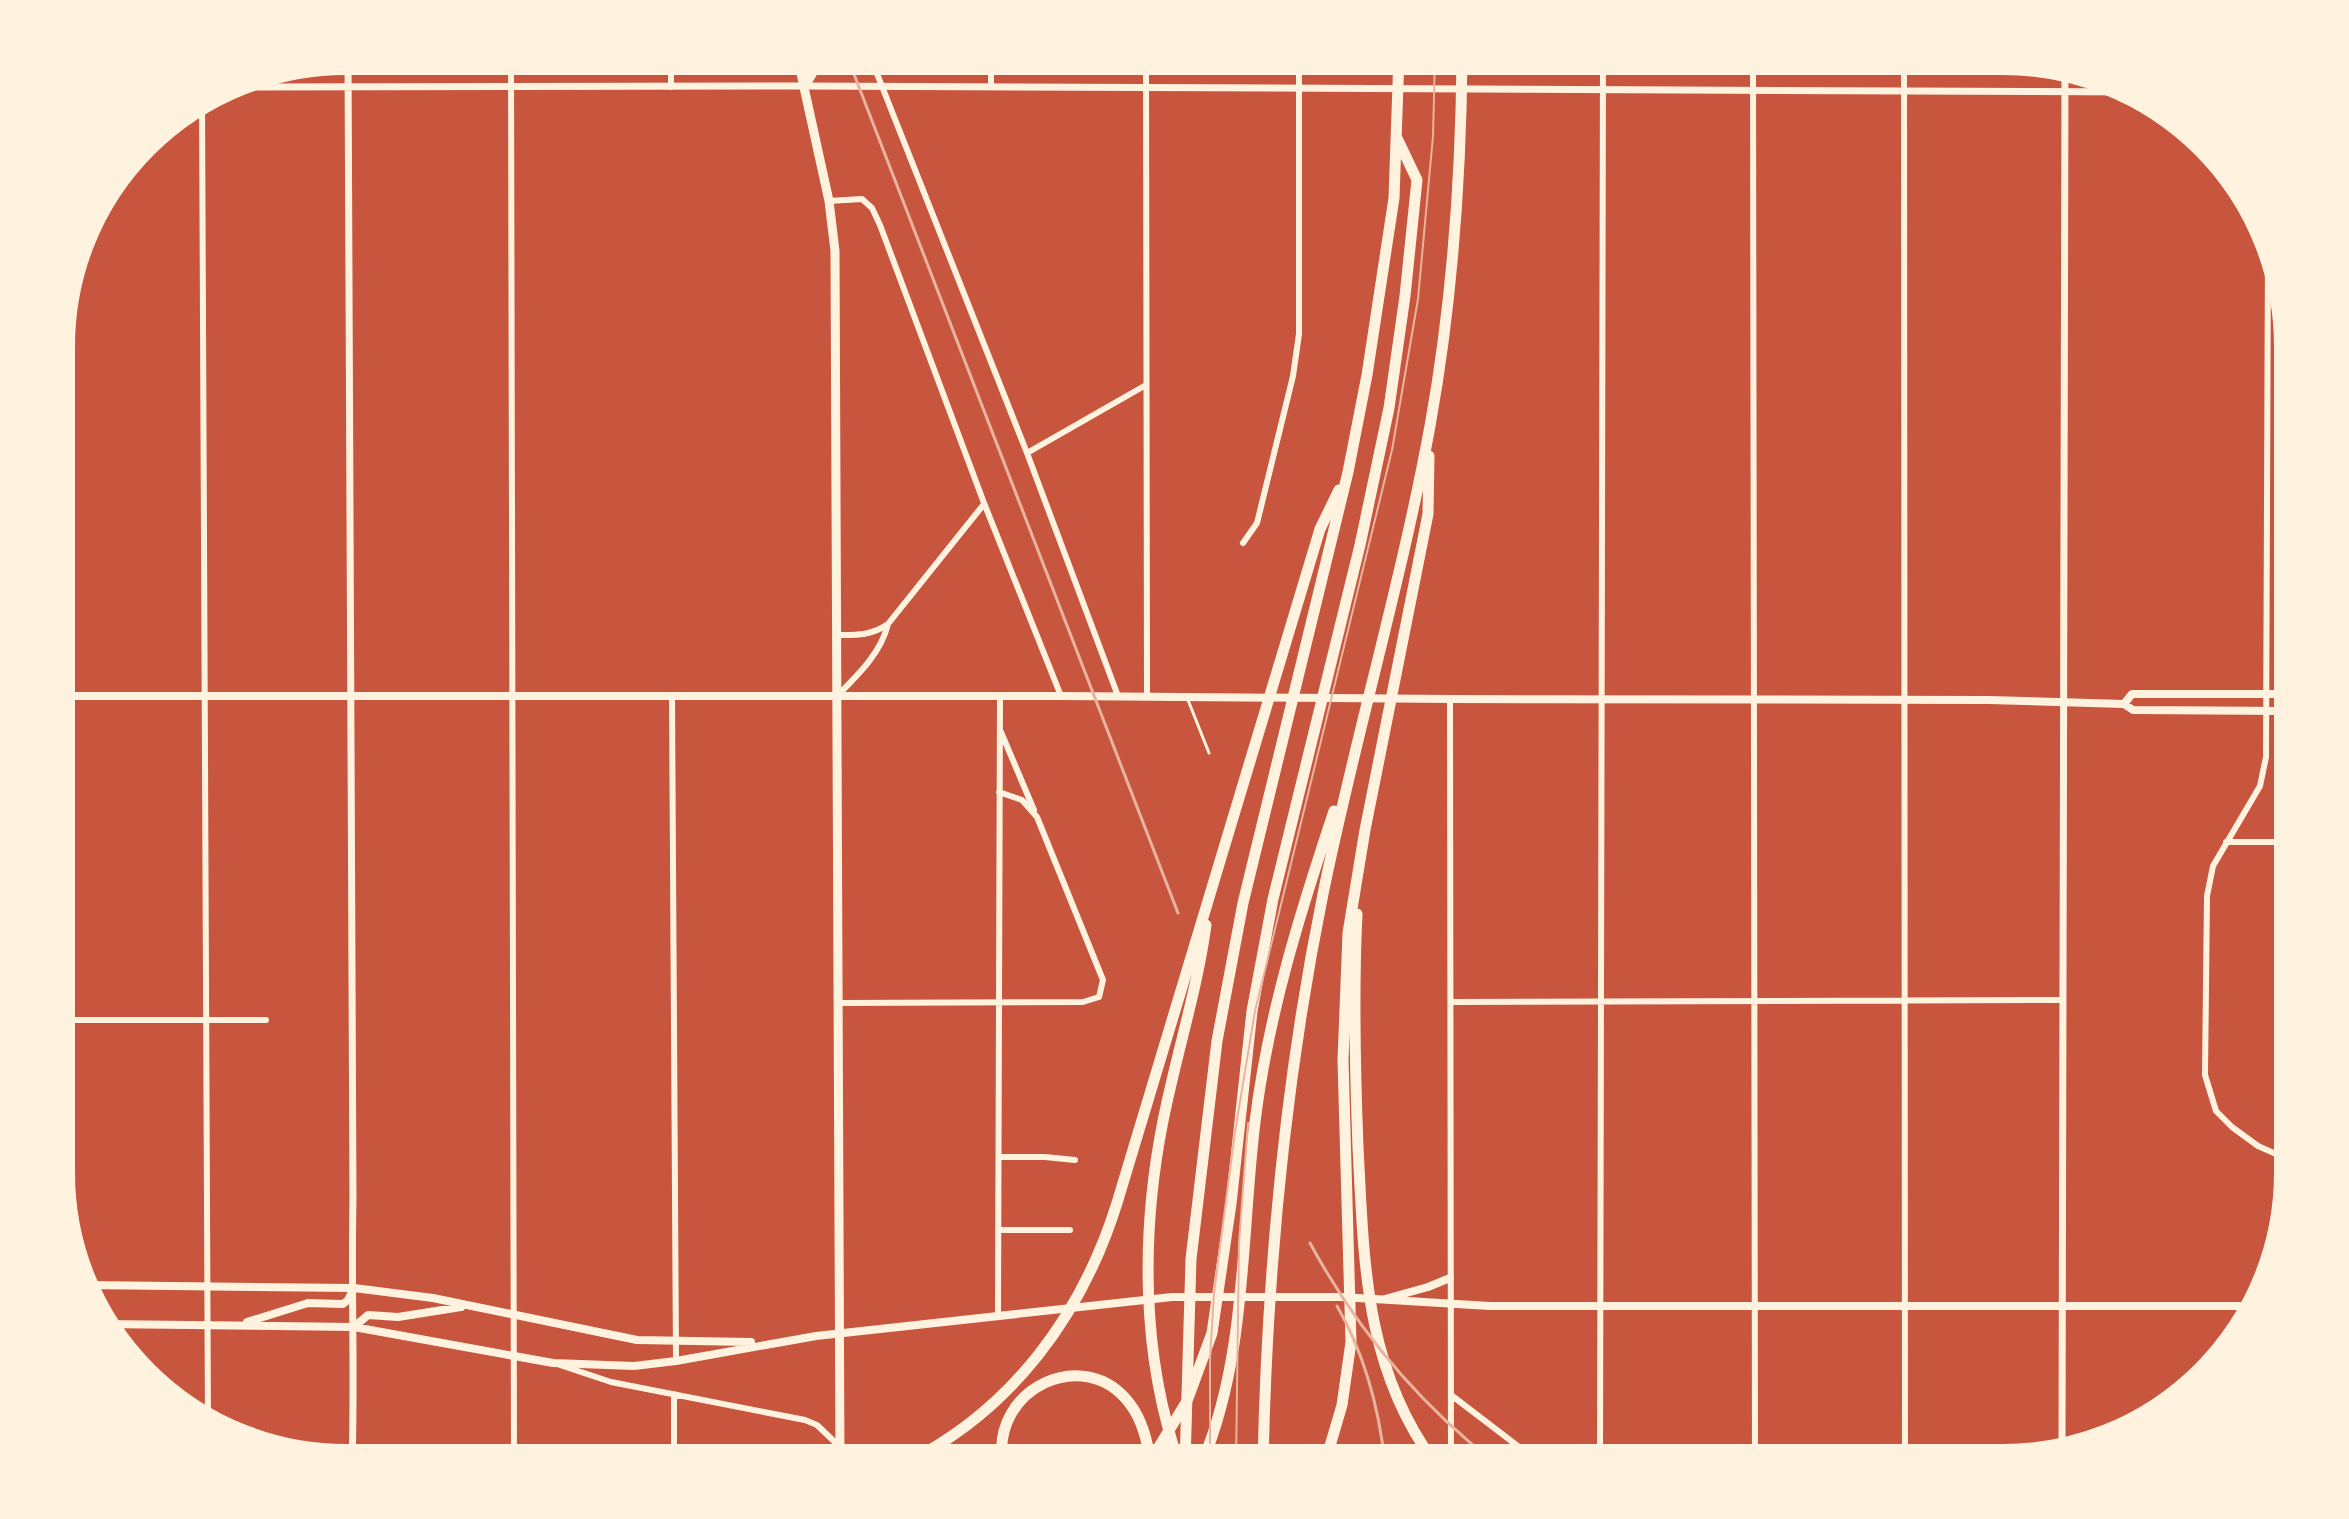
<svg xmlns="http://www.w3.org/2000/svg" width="2349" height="1519" viewBox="0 0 2349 1519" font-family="'Public Sans',sans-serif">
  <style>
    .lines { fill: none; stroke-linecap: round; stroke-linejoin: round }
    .service { stroke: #fff3e0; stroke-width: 3 }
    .minor { stroke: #fff3e0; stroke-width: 6 }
    .tertiary { stroke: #fff3e0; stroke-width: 7 }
    .secondary { stroke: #fff3e0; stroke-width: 8 }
    .primary { stroke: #fff3e0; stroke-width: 9 }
    .motorway { stroke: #fff3e0; stroke-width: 11 }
    .tram { stroke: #e9b49f; stroke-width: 2 }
    .rail { stroke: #e9b49f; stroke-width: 3 }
    .rim { fill: none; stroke: #fff3e0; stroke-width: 10 }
  </style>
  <rect width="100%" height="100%" fill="#c8553d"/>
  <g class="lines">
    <path class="service" d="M1188,700L1209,753"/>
    <path class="minor" d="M511,56L514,1463
      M671,56V87
      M870,56L1027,453L1118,696
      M991,56V87
      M1146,56L1147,696
      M1753,56L1755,1462
      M1904,56L1905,1462
      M202,98L208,1426
      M829,201L862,199L872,208L880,225L984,503L1061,696
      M2268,246L2266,757L2260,786L2213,866L2207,896L2205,1075L2216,1111L2232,1127L2258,1146L2292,1161
      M58,417L61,1219
      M1027,453L1146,385
      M1243,543L1257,523L1293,376L1299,334V56
      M836,635C856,635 871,636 888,624L984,504
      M838,695C858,675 881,653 888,624
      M672,696L676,1361
      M1450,699L1451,1463
      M1001,732L1034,810
      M2226,842H2292
      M1451,1002L2063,1000
      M839,1003L1083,1002L1099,997L1103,980L1037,817L1022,800L999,792
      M58,1020H266
      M999,1157H1045L1075,1160
      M998,1230H1070
      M2266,1270C2271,1237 2277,1205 2292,1174
      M998,1316L1000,695
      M560,1365L611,1382L805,1420L817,1425L840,1447
      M674,1394V1463
      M1451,1395L1540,1463
      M1600,1463L1603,56"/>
    <path class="tertiary" d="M348,56L353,1201C351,1289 355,1376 352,1463
      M220,87L805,86L2137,92
      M2062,1450L2065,66"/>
    <path class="secondary" d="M58,696H1061L1450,699L1989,700L2124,704L2133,710L2292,711
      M2124,704L2132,694H2292
      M84,1285L354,1288L433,1298L637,1340L751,1342
      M1385,1299L1428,1287L1450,1278
      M247,1322L308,1303L343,1304L348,1300L354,1288
      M100,1324L354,1327L553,1363L634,1366L676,1361L816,1336L1172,1297H1341L1490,1306H2254
      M354,1327L368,1315L398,1317L461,1307"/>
    <path class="primary" d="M801,56L800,69L829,201L835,251L840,1463
      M805,86L814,71L815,56"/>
    <path class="motorway" d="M1357,914C1353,992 1355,1069 1358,1147C1364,1260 1364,1368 1435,1463
      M906,1463C1012,1410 1082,1315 1117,1203L1320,529L1339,490
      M1003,1463C990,1389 1085,1343 1130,1404C1143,1421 1147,1442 1151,1462
      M1149,1463L1187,1401L1212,1333L1231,1204L1252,1011L1273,899L1360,545L1389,408L1405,296L1417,180L1398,140
      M1179,1463C1141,1355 1141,1232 1163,1121C1176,1055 1197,991 1206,925
      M1185,1463L1191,1259L1217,1041L1243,903L1348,472L1367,375L1394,198L1399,56
      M1202,1463C1247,1356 1241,1236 1255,1122C1268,1015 1300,913 1334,811
      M1263,1463C1267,1272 1285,1081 1323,894C1355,737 1401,584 1430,426C1452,304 1461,180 1462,56
      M1325,1463L1342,1405L1351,1342L1343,1060L1348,933L1365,830L1428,514L1429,456"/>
    <path class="tram" d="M1210,1463V1359L1214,1293L1235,1132L1255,1011L1392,450L1418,299L1433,136L1435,56
      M1236,1463L1239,1243L1248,1123"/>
    <path class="rail" d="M847,56L1178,913
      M1310,1243C1356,1328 1418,1403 1495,1463
      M1337,1306C1364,1353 1379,1409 1385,1463"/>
  </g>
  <path d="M0 0H2349V1519H0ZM346 70H2003A276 276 0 0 1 2279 346V1173A276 276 0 0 1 2003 1449H346A276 276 0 0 1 70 1173V346A276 276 0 0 1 346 70Z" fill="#fff3e0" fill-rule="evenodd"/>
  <path class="rim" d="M346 70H2003A276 276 0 0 1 2279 346V1173A276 276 0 0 1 2003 1449H346A276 276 0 0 1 70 1173V346A276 276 0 0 1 346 70Z"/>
</svg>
